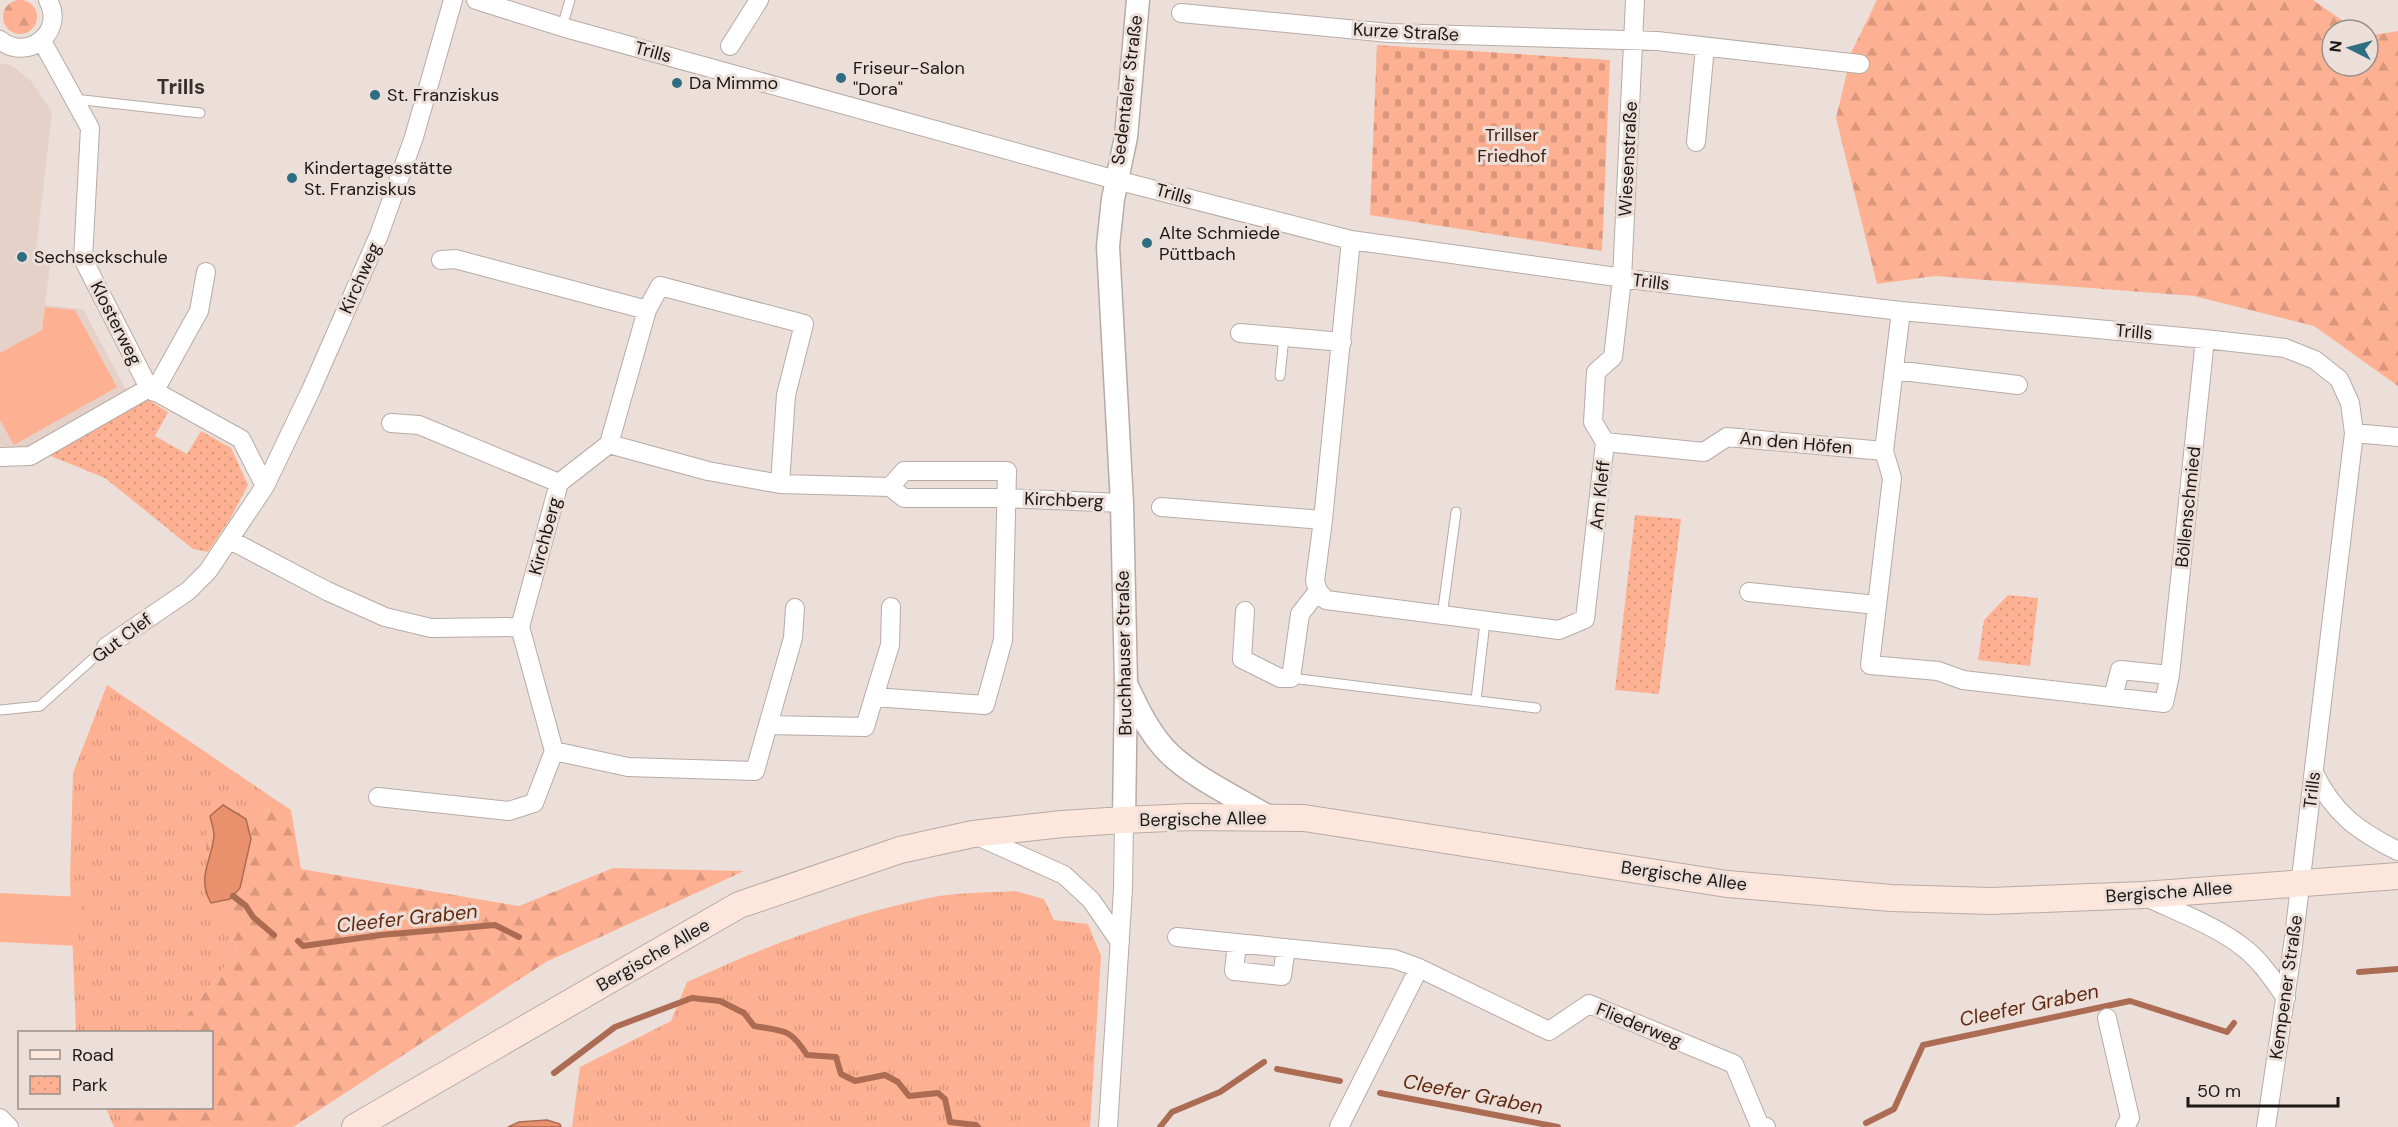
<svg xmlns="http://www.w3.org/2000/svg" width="2398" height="1127" viewBox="0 0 2398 1127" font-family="'DM Sans',sans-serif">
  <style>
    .built { fill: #e5d1c8 }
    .grass { fill: url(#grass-tufts) }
    .forest { fill: url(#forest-firs) }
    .cemetery { fill: url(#cemetery-stones) }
    .park { fill: url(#park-dots) }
    .garden { fill: #feb192 }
    .water { fill: #e9916d; stroke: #ab6c53; stroke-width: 1.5 }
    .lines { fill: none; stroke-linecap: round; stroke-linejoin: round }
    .stream { stroke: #ab6c53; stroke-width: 6 }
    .service-casing { stroke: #b7aba6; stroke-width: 11 }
    .minor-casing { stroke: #b7aba6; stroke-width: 20 }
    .tertiary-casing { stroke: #b7aba6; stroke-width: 25 }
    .secondary-casing { stroke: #b7aba6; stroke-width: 28 }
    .service { stroke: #fff; stroke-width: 9 }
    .minor { stroke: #fff; stroke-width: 18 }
    .tertiary { stroke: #fff; stroke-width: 22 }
    .secondary { stroke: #fde6dc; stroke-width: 26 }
    .poi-dot { fill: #2e6d82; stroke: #ecdfd9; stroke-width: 2 }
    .labels { text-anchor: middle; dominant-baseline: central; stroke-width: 6; stroke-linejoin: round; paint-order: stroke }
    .street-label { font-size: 18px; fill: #1b1715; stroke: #ecdfd9 }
    .poi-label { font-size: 18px; fill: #1b1715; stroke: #ecdfd9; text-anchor: start }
    .park-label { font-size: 18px; fill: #411e0f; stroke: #ecdfd9 }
    .water-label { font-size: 20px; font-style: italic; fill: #612a10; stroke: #ecdfd9 }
    .quarter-label { font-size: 21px; font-weight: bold; fill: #382f2b; stroke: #ecdfd9 }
  </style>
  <defs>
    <pattern id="grass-tufts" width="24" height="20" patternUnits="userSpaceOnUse" patternTransform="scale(1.5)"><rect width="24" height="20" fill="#feb192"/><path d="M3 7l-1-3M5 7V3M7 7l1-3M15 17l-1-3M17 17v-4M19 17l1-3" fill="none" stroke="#d9987d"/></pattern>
    <pattern id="forest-firs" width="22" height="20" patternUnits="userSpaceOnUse" patternTransform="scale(1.5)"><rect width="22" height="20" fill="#feb192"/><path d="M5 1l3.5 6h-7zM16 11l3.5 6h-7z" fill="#d9987d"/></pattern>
    <pattern id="cemetery-stones" width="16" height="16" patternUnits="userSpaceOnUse" patternTransform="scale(1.5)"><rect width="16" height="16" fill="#feb192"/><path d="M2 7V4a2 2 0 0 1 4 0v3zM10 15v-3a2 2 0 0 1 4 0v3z" fill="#d9987d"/></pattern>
    <pattern id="park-dots" width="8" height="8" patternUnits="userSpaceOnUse" patternTransform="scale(1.5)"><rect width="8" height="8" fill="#feb192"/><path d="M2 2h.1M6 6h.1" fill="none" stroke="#d9987d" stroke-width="1.8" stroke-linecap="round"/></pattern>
  </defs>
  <rect width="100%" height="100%" fill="#ecdfd9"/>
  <path class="built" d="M0,63L11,65L31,81L52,112L36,251L50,264L45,305L83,309L126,390L23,452L0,453Z"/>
  <path class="grass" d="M107,685L270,796L268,815L226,811L235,953L174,1032H76L70,880L73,773Z
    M1015,891L1044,899L1054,920L1088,924L1101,956L1090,1127H572L580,1067L671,1021L687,982C764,947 840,917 924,899C953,892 985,893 1015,891Z
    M106,1108H136L127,1127H114Z"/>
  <path class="forest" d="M1877,0H2313L2356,30H2332V66H2368V36L2398,31V386L2314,326L2194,296L1935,276L1877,284L1836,118L1852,51Z
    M3 17a17 17 0 1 1 34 0a17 17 0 1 1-34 0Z
    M270,796L291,810L301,869L519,906L613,868L744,871L546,962L293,1127H127L136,1108H212V1032H174L235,953L232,920L206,902V827L226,810L268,815Z"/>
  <path class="cemetery" d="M1377,45L1610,60L1602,251L1370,215Z"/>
  <path class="park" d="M145,398L168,412L155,436L187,454L201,431L231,448L248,485L230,519L208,552L193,549L105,478L48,455Z
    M1635,515L1681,519L1659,694L1615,690Z
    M2008,595L2038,598L2030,666L1978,660L1984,620Z"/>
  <path class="garden" d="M45,307L75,310L117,387L14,445L0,420V353L42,330Z
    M0,893L81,897L78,946L0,942Z"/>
  <path class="water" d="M223,805L246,819L251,839L240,888L230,899L211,903C196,876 212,862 214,835C214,829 211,822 210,816Z
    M547,1120L560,1124L561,1127H508L519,1122Z"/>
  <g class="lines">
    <path class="stream" d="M233,896L246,906L253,917L274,935
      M298,941L303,946L381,935L495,925L519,937
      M2359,972L2398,969
      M1277,1069L1340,1081
      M554,1073L615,1027L692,998L720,1001L744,1013L754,1026C784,1031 790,1028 807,1055L836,1057L841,1074L855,1081L885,1075L898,1082L909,1096L938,1093L945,1099L950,1122L976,1125L978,1127
      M1380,1093L1558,1127
      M1866,1123L1894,1109L1923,1045L2130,1001L2227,1032L2234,1023
      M1160,1127L1172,1112L1220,1092L1264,1062"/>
    <g class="service-casing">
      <path id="service" d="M562,27L570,0
        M74,99L200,113
        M1280,376L1284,337
        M1442,616L1456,512
        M1291,678L1536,708
        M1476,700L1485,622
        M0,710L40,706L106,647"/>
    </g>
    <g class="minor-casing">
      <path id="minor" d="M476,0L562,27L1116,180L1351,240L1645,281L1901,311L2205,339L2285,348L2315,360L2339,379L2350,403L2354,433L2293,945L2266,1127
        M1181,13L1389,33L1657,41L1860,64
        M0,40C28,63 66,31 48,0
        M42,41L90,128L83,259L149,388L241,439L265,486
        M730,46L759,0
        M1696,142L1705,47
        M441,260L455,259L647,310L660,286L804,324L786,395L780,484
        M1901,311L1884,451L1892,478L1870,665L1938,671L1963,680L2164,703L2170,675
        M1240,333L1342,342
        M1894,370L2018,385
        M154,392L199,311L206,272
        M391,423L419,425L559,483
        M2354,433L2398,437
        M1605,442L1704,452L1727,437L1884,451
        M609,444L647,310
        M0,457L30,456L149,388
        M1161,507L1323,520L1351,240
        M1323,520L1315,581L1318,591L1326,600L1559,630L1585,619L1605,442L1593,422L1596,372L1613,357L1622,279L1635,0
        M230,540L327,591L385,617L431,628L520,627L559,483L609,444L708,471L780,484L890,487L904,498H1007L1122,503
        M1749,592L1877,605
        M1245,611L1242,659L1280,678H1291L1300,614L1318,591
        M520,627L554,751L628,767L755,771L768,725L865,727L874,697L985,705L1003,640L1007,471H904L890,487
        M106,647L188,591L208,571L265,486L311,390L379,235L414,137L453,0
        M874,697L890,645L891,607
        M2113,697L2120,670L2170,675L2205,339
        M768,725L793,638L795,608
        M2314,773C2334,814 2358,831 2398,851
        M378,797L509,811L534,803L554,751
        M975,835L1064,875L1091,900L1120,942
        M2144,896C2175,911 2217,926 2244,948C2261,961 2273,980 2286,998
        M1177,937L1394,959L1419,968L1549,1031L1589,1004L1734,1064L1759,1124L1766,1127
        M1237,943L1234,971L1282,976L1286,948
        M2107,1018L2130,1118L2125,1127
        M0,1118L9,1127
        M1108,1127L1123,889L1124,820
        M1339,1127L1419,968"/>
    </g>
    <g class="tertiary-casing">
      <path id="tertiary" d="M1128,688C1138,709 1148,730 1164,748C1188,775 1237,798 1269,817
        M1124,820L1126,684L1122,503L1108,246L1113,199L1126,137L1138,0"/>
    </g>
    <g class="secondary-casing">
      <path id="secondary" d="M355,1127L739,905L900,850L973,834L1062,824L1124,820L1190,817L1304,818L1727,884L1891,898L1991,901L2143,895L2398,876"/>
    </g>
    <use href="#service" class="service"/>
    <use href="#minor" class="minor"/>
    <use href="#tertiary" class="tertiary"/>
    <use href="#secondary" class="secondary"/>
  </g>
  <g class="poi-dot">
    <circle cx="841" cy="78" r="6"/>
    <circle cx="677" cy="83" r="6"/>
    <circle cx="375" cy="95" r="6"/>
    <circle cx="292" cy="178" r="6"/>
    <circle cx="1147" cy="243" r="6"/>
    <circle cx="22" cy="257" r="6"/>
  </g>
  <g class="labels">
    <g class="street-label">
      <text transform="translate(1406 32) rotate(3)">Kurze Straße</text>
      <text transform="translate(653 52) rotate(15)">Trills</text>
      <text transform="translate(1127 90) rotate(-83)">Sedentaler Straße</text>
      <text transform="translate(1628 159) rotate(-87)">Wiesenstraße</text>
      <text transform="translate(1174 194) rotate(15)">Trills</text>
      <text transform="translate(360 278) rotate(-66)">Kirchweg</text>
      <text transform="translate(1651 282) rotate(7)">Trills</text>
      <text transform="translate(116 323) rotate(63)">Klosterweg</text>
      <text transform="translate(2134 332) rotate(5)">Trills</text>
      <text transform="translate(1796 443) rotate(5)">An den Höfen</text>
      <text transform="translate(1600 495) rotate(-84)">Am Kleff</text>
      <text transform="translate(1064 500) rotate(2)">Kirchberg</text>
      <text transform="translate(2188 507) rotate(-84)">Böllenschmied</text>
      <text transform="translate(545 536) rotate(-75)">Kirchberg</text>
      <text transform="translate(122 638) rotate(-37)">Gut Clef</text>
      <text transform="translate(1124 653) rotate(-91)">Bruchhauser Straße</text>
      <text transform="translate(2312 790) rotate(-83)">Trills</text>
      <text transform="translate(1203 819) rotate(-1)">Bergische Allee</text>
      <text transform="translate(1684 876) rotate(8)">Bergische Allee</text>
      <text transform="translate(2169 892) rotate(-4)">Bergische Allee</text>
      <text transform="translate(653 955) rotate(-30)">Bergische Allee</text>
      <text transform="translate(2286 987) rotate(-82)">Kempener Straße</text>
      <text transform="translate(1639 1025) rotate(22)">Fliederweg</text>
    </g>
    <g class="poi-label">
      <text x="853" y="68">Friseur-Salon<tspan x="853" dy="21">"Dora"</tspan></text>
      <text x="689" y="83">Da Mimmo</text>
      <text x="387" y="95">St. Franziskus</text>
      <text x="304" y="168">Kindertagesstätte<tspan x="304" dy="21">St. Franziskus</tspan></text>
      <text x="1159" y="233">Alte Schmiede<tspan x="1159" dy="21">Püttbach</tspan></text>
      <text x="34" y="257">Sechseckschule</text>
    </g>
    <g class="park-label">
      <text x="1512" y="135">Trillser<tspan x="1512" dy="21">Friedhof</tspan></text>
    </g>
    <g class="water-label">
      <text transform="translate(407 918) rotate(-6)">Cleefer Graben</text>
      <text transform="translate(2029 1005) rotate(-12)">Cleefer Graben</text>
      <text transform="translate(1473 1094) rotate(11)">Cleefer Graben</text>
    </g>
    <g class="quarter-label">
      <text x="181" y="87">Trills</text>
    </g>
  </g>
  <rect x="18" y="1031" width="195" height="78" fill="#ecdfd9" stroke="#988f8b" stroke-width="1.5"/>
  <rect x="30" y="1050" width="30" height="9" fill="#fde6dc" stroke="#988f8b" stroke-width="1.5"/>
  <text x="72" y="1061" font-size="18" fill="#1b1715">Road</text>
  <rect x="30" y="1076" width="30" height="18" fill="url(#park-dots)" stroke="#988f8b" stroke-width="1.5"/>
  <text x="72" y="1091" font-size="18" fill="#1b1715">Park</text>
  <g transform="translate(2350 48) rotate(276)"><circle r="28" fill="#ecdfd9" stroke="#988f8b" stroke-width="1.5"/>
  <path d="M0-4.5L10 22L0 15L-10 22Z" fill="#2e6d82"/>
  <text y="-9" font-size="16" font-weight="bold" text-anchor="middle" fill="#1b1715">N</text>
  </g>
  <path d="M2188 1097v9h150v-9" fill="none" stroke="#1b1715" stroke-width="3"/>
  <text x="2197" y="1097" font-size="18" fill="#1b1715" stroke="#ecdfd9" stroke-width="4.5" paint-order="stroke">50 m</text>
</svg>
